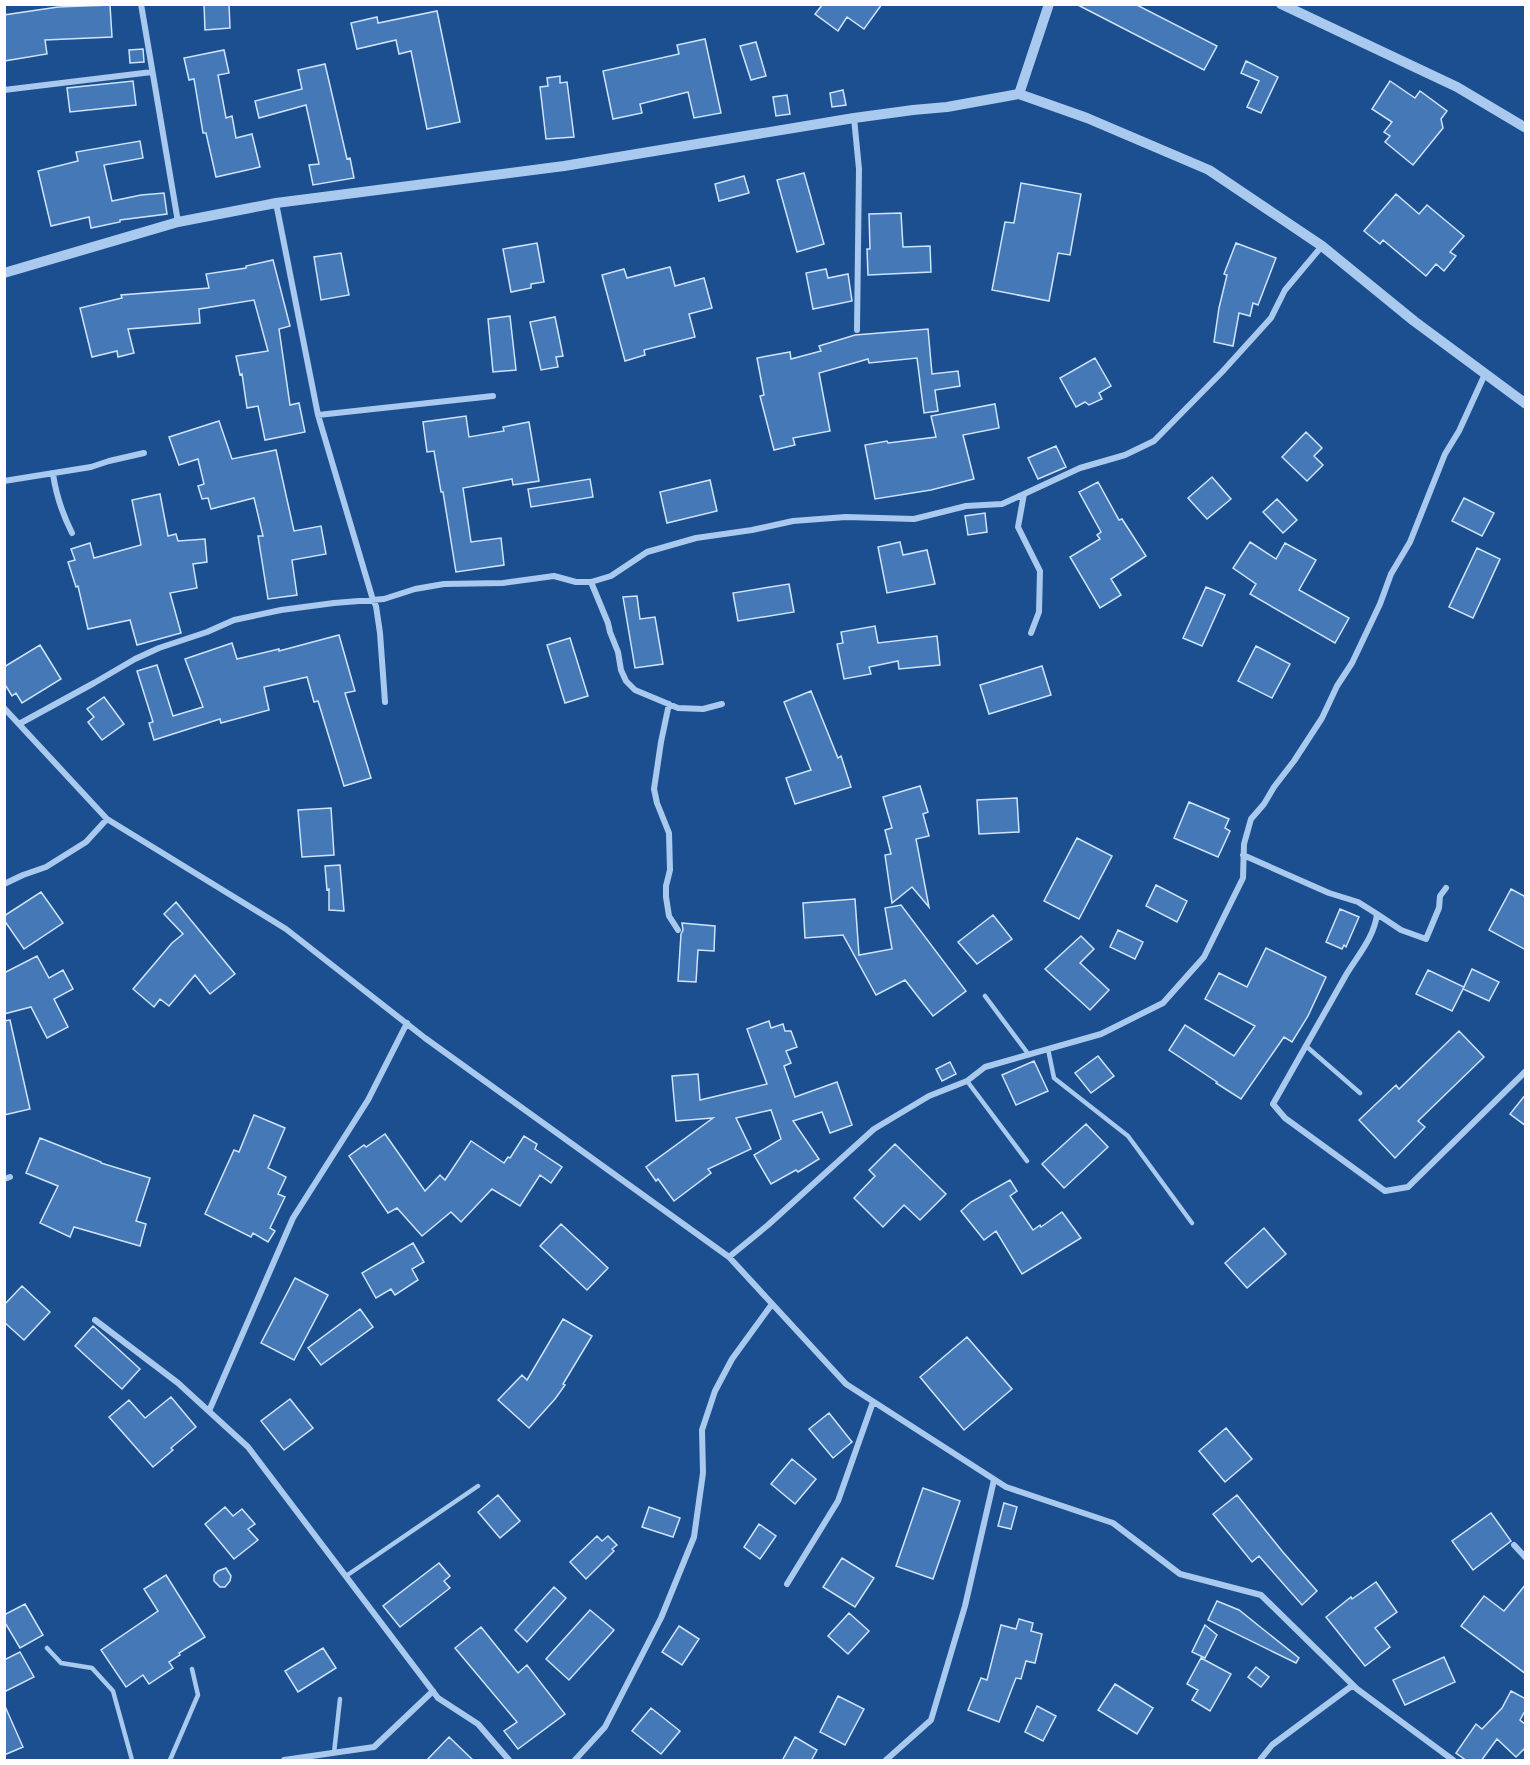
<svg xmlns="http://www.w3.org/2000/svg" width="1530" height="1765" viewBox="0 0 1530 1765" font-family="Karla,sans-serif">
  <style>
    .building { fill: #4478b7; stroke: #cfe3fa; stroke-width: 1.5 }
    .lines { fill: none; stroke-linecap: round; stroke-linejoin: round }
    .service { stroke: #a9c9ee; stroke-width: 4.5 }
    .minor { stroke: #a9c9ee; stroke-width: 6 }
    .tertiary { stroke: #a9c9ee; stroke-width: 10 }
  </style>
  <rect width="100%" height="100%" fill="#1b4f8f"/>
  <path class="building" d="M204,4H229L230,28L205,30Z
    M823,4H882L864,29L847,17L838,31L815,14Z
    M1076,4H1135L1217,46L1204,70Z
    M110,5L112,37L45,40L47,54L4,61V15L58,7Z
    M437,11L460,122L427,129L411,51L399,54L396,40L357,49L351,23L377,17L378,23Z
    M705,39L721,113L694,118L688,92L640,104L642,113L613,119L603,71L679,54L677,45Z
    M756,42L766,76L751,80L740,46Z
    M143,49L144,62L130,63L129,50Z
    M224,50L229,73L218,75L226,118L232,116L236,138L252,134L260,167L216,177L206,133H203L194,79L189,80L184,58Z
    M1246,61L1278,77L1261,113L1247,107L1259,81L1241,73Z
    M325,64L347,159L350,158L354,178L313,185L309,165L319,164L306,105L259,118L255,101L302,89L298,70Z
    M560,76V83L567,82L574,137L546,139L540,87L548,86L547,78Z
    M133,81L136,105L70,112L67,88Z
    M1390,81L1415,98L1420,91L1447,111L1441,119L1443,128L1413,165L1385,142L1390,136L1384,132L1392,122L1372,109Z
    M843,90L846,105L832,107L830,93Z
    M787,95L790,114L776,116L773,97Z
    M140,141L143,158L104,165L112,201L141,195L164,193L167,214L120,220V222L91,228L89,217L51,226L38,171L78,161L76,152Z
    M804,173L824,244L797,252L777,180Z
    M744,176L749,193L719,201L715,184Z
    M1021,183L1081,194L1070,255L1058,253L1049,301L992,290L1005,222L1014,223Z
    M1396,194L1419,214L1427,205L1464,236L1450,252L1456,256L1444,271L1436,264L1426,276L1383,240L1380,244L1364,231Z
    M901,213L903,247L930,246L931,272L868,275L867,249H870L869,214Z
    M537,243L544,282L531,284V288L511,292L503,249Z
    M1236,243L1276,258L1258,305L1253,303L1250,316L1239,313L1233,346L1214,342L1219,308L1227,275L1224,274Z
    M341,253L349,295L321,300L314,257Z
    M273,260L290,326L279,329L290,405L299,403L305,432L265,440L258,406L247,408L242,374L240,375L236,356L268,351L254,300L199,309L200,323L128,329L134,353L118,357L117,351L92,357L80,308L122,298L121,295L209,288L206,274L246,268V266Z
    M670,267L675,286L704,278L712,308L689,314L695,337L644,350L645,355L625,361L602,275L624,269L627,278Z
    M826,269L828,278L848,274L852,301L813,309L806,273Z
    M510,316L516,370L493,372L488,319Z
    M555,317L563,356L556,357L558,367L541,370L530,322Z
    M928,329L932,374L958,371L960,386L935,390L938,411L924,413L917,358L869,363L868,359L819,373L830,431L793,438L795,445L774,450L760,396L764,395L757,358L790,352L791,359L821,351L819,346L855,335Z
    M1095,358L1111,386L1099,393L1102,399L1089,405L1085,402L1076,407L1060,378Z
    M995,404L999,428L963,435L974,479L931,490L875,499L865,445L887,441L888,443L936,437L931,416Z
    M466,416L469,437L504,431L503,427L529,422L539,481L513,485L512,479L463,488L471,542L501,538L504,565L456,572L443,492H441L434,451L427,452L423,422Z
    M219,421L232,459L276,450L294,531L321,526L326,554L292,560L297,595L268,599L258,536H263L254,498L211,509L208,498L202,499L198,486L204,484L198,459L179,465L169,437Z
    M1306,432L1322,448L1314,456L1323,465L1307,481L1282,457Z
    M1056,446L1066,467L1038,479L1028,458Z
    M1212,477L1231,499L1207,519L1188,498Z
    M590,479L593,497L531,507L528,489Z
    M710,480L717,511L667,523L660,492Z
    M1098,482L1119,520L1122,519L1146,556L1111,579L1121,595L1100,608L1070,557L1100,539L1097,535L1101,532L1079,492Z
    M160,494L168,536L176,534L178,541L205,539L207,562L193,564L197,588L170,593L181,633L137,645L130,620L88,629L78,586L76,587L68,562L75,560L71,549L90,543L94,558L141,545L132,500Z
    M1464,498L1494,513L1482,536L1452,521Z
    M1277,499L1297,520L1283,533L1263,512Z
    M985,513L987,532L968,535L965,516Z
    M900,542L903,555L927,550L935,584L887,593L878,547Z
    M1250,542L1276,559L1285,543L1316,560L1299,590L1349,618L1335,643L1250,594L1256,584L1233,568Z
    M1477,548L1500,559L1473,618L1449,607Z
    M789,584L794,612L738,621L733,593Z
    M1206,587L1225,595L1202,646L1183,638Z
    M637,596L640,619L655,617L663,664L635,668L623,597Z
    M875,626L878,643L937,636L940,665L899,669L898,661L869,667L871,674L844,679L837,644L843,643L841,632Z
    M339,635L355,691L345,693L371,778L344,786L318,701L314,702L307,677L264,687L269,710L221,723L220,719L154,740L149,723L153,722L137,671L157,665L173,716L203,707L185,659L232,643L237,659L279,649V651Z
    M570,638L588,696L565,703L547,645Z
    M40,645L61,679L22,703L16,693L12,696L4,683V667Z
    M1256,646L1290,664L1272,698L1238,681Z
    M1042,666L1051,695L989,714L980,685Z
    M811,691L838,758L841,756L851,787L795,804L786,778L811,770L784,702Z
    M104,697L124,724L102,740L88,722L94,717L87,709Z
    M920,786L928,812L923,814L929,836L916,839L929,907L912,887L892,903L885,855L891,854L885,830L892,828L883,797Z
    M1017,798L1019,832L979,834L977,800Z
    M1189,802L1229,819L1225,828L1230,831L1218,857L1174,838Z
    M331,808L334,855L302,857L298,810Z
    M1077,838L1112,856L1079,919L1044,901Z
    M340,865L344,911L329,910V889L327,890L325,866Z
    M1156,885L1187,901L1177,922L1146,906Z
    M1511,889L1526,897V950L1489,930Z
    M41,892L63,923L24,949L4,920V916Z
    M855,899L859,955L892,949L885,908L901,905L966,991L933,1016L905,980L876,995L843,935L805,938L803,903Z
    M176,902L235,974L210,994L195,975L169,1006L160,999L154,1007L133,989L172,943L183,934L164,914Z
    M1340,909L1359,917L1346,947L1344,945L1342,949L1326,942Z
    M993,915L1012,939L977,964L958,942Z
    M682,923L715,926L714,951L698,950L696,982L678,981L681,934L683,930Z
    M1118,930L1143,942L1135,959L1110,947Z
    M1081,936L1094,949L1080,963L1109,990L1090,1010L1045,969Z
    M1266,948L1326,977L1308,1016L1292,1042L1284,1037L1241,1099L1216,1083L1217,1082L1169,1050L1185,1025L1234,1056L1255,1026L1205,999L1219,973L1247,987Z
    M37,956L49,978L63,970L73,989L54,999L68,1027L47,1038L31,1007L4,1014V973Z
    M1472,969L1499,982L1489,1001L1463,989Z
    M1428,970L1464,987L1452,1011L1416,994Z
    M10,1020L30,1109L4,1115V1021Z
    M769,1021L771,1028L783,1024L785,1031H791L797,1047L786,1051L791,1063L784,1066L795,1097L837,1082L852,1125L830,1133L822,1112L793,1121L819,1159L798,1172L796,1170L771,1184L754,1155L781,1139L771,1110L736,1118L751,1149L708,1169L711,1173L674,1201L658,1179L656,1181L646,1167L713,1118L676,1121L672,1076L698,1074L700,1100L767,1084L747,1029Z
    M1459,1031L1484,1057L1418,1121L1425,1127L1395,1158L1359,1120L1396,1085L1399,1089Z
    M1098,1056L1114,1076L1091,1093L1075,1073Z
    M1034,1061L1048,1091L1016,1105L1002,1075Z
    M950,1062L956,1074L942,1081L936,1069Z
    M1526,1094V1126L1510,1114Z
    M254,1115L285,1128L268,1168L286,1177L278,1194L285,1197L270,1228L275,1231L268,1242L253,1233L251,1237L205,1214L234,1150L239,1152Z
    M1086,1124L1108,1147L1064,1188L1042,1164Z
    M385,1134L425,1191L440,1175L445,1180L471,1141L504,1163L508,1157L510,1158L524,1136L537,1144L535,1149L562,1167L551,1183L540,1175L520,1206L492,1189L461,1222L451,1212L422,1236L397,1208L388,1213L349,1156L364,1145L366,1147Z
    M40,1138L101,1162V1163L150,1178L136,1221L146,1224L140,1246L74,1227L70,1237L40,1223L58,1186L26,1173Z
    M895,1144L946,1194L920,1220L904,1205L883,1227L854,1198L875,1176L869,1170Z
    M1010,1180L1017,1191L1010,1196L1033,1230L1040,1225L1041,1227L1062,1212L1081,1238L1022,1274L996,1231L984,1240L961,1211L971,1202Z
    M561,1224L608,1268L587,1290L540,1246Z
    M1264,1228L1286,1254L1247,1288L1225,1263Z
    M413,1243L424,1262L412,1269L418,1280L395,1295L391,1289L376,1298L362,1273Z
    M295,1278L328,1295L294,1360L261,1343Z
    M22,1286L50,1312L24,1340L4,1322V1305Z
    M360,1309L373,1327L321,1365L308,1348Z
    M563,1319L592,1336L563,1384L565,1385L555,1399L529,1428L498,1400L522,1375L527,1380Z
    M93,1326L140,1369L122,1389L75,1346Z
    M967,1337L1012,1389L964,1430L920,1377Z
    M171,1397L196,1427L171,1448L173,1450L153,1467L109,1417L129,1400L145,1418Z
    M290,1399L313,1428L284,1450L261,1421Z
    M829,1413L852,1442L833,1458L809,1429Z
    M1226,1428L1252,1459L1225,1482L1199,1451Z
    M792,1459L816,1479L795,1504L771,1484Z
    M923,1488L960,1501L933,1579L896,1566Z
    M498,1495L520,1521L500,1538L478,1512Z
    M1237,1495L1282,1551L1317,1591L1302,1605L1259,1556L1252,1562L1213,1514Z
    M1004,1503L1017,1507L1011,1529L998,1526Z
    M225,1507L233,1516L242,1509L255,1524L248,1529L258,1540L234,1559L205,1524Z
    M649,1507L680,1518L673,1537L642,1527Z
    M1491,1513L1511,1541L1473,1570L1452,1541Z
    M759,1524L776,1536L760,1559L744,1547Z
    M597,1536L602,1541L608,1536L617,1545L612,1549L614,1551L586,1579L570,1562Z
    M842,1558L874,1578L855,1607L823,1587Z
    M439,1563L450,1576L444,1581L450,1588L400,1627L383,1606Z
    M226,1568L231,1576L230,1581L225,1587H220L214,1581V1575L218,1571Z
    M166,1575L205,1637L179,1653L180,1655L169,1662L173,1668L149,1684L143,1675L126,1687L101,1650L158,1611L144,1589Z
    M1376,1582L1397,1612L1375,1628L1390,1647L1365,1666L1326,1617L1351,1597L1352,1599Z
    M1526,1584V1674L1461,1626L1484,1596L1504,1611Z
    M554,1587L566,1598L527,1642L515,1630Z
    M1217,1601L1239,1610L1299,1658L1296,1663L1208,1620Z
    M25,1604L43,1635L20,1648L4,1621V1615Z
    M590,1610L614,1630L569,1680L546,1659Z
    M849,1613L869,1631L848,1654L828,1636Z
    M1019,1619L1033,1623L1031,1631L1042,1634L1035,1663L1026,1661L1021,1679L1016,1678L999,1722L968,1710L981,1678L987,1680L1001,1625L1016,1629Z
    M1205,1625L1217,1635L1205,1658L1192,1652Z
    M679,1626L699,1639L682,1665L662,1652Z
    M481,1627L518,1673L527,1665L565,1714L518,1749L504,1731L517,1722L455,1648Z
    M323,1648L336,1668L298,1692L285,1671Z
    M20,1652L34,1677L4,1692V1660Z
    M1444,1657L1455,1682L1405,1705L1393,1680Z
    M1201,1658L1231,1674L1210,1711L1192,1700L1198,1690L1187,1684Z
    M1256,1667L1269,1677L1261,1687L1248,1677Z
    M1115,1684L1153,1708L1137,1734L1098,1710Z
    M1511,1691L1526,1699V1709L1520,1720L1526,1725V1747L1516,1757L1497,1739L1481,1761H1467L1456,1753L1476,1724L1482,1729L1502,1708Z
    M838,1696L864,1709L845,1745L820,1732Z
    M4,1704L23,1747L4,1755Z
    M1037,1706L1056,1716L1043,1741L1025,1732Z
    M651,1708L680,1731L661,1754L632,1731Z
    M449,1737L474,1761H426Z
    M795,1737L817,1750L811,1761H782Z"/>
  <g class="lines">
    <path class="service" d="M985,996L1029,1055
      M1306,1046L1360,1093
      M1048,1049L1054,1078L1128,1136L1192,1223
      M967,1081L1027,1161
      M346,1576L478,1486
      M47,1648L61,1663L92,1668L113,1691L132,1760
      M334,1753L340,1699
      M170,1760L198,1695L192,1669"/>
    <path class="minor" d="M141,4L178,222
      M4,90L152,72
      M854,118L859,169L857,330
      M276,203L318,415L493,396
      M318,415L373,600L376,606L380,633L385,702
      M53,474C56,495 63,515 72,533
      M4,481L91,467L109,461L144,453
      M591,582L608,623L610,632L618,652L621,670L626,681L635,690L678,708L703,709L722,704
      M1031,633L1039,612L1040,571L1018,527L1024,494L1080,468L1125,455L1154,441L1222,372L1271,318L1285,290L1322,246
      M669,704L661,742L654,789L657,803L669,833L670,870L666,886V897L669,916L678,930
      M4,708L107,819L286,929L425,1038L729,1257L846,1384L1006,1487L1113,1523L1180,1574L1261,1595L1357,1689L1453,1760
      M19,724L94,683L135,659L159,648L207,632L234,620L281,610L334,603L384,599L415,589L444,584L503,583L554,576L576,582H591L611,576L647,552L696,538L752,530L793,521L846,517L914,519L966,506L1002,504L1024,494
      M1243,855L1329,893L1358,902L1377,914C1374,938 1358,955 1346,975C1322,1018 1297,1061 1273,1104L1285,1118L1385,1191L1408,1187L1526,1071
      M4,884L23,875L46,867L86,842L107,819
      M1377,914L1401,930L1426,939L1439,908L1440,896L1446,888
      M4,1179L10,1177
      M729,1257L768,1225L874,1129L929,1096L967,1081L985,1067L1101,1034L1163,1003L1204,957L1243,878L1244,844L1251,819L1264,804L1274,787L1294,761L1322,718L1337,686L1352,663L1380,604L1391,574L1410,542L1445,454L1459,431L1485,374
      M95,1320L178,1383L248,1447L438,1698L478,1724L509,1760
      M209,1411L293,1218L368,1100L407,1023
      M1514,1545L1526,1558
      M787,1584L838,1501L873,1402
      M284,1760L374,1747L433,1691
      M575,1760L605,1727L661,1618L694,1537L703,1473L702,1430L715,1391L732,1359L772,1304
      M886,1760L931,1720L965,1606L994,1480
      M1260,1760L1272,1745L1353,1685"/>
    <path class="tertiary" d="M1281,4L1457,87L1526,128
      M1019,94L1049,4
      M4,273L178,222L276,203L564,166L854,118L913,110L947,107L1019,94L1087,118L1209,170L1322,246L1414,321L1526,404"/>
  </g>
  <rect width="1530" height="1765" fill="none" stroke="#ffffff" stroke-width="12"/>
</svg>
